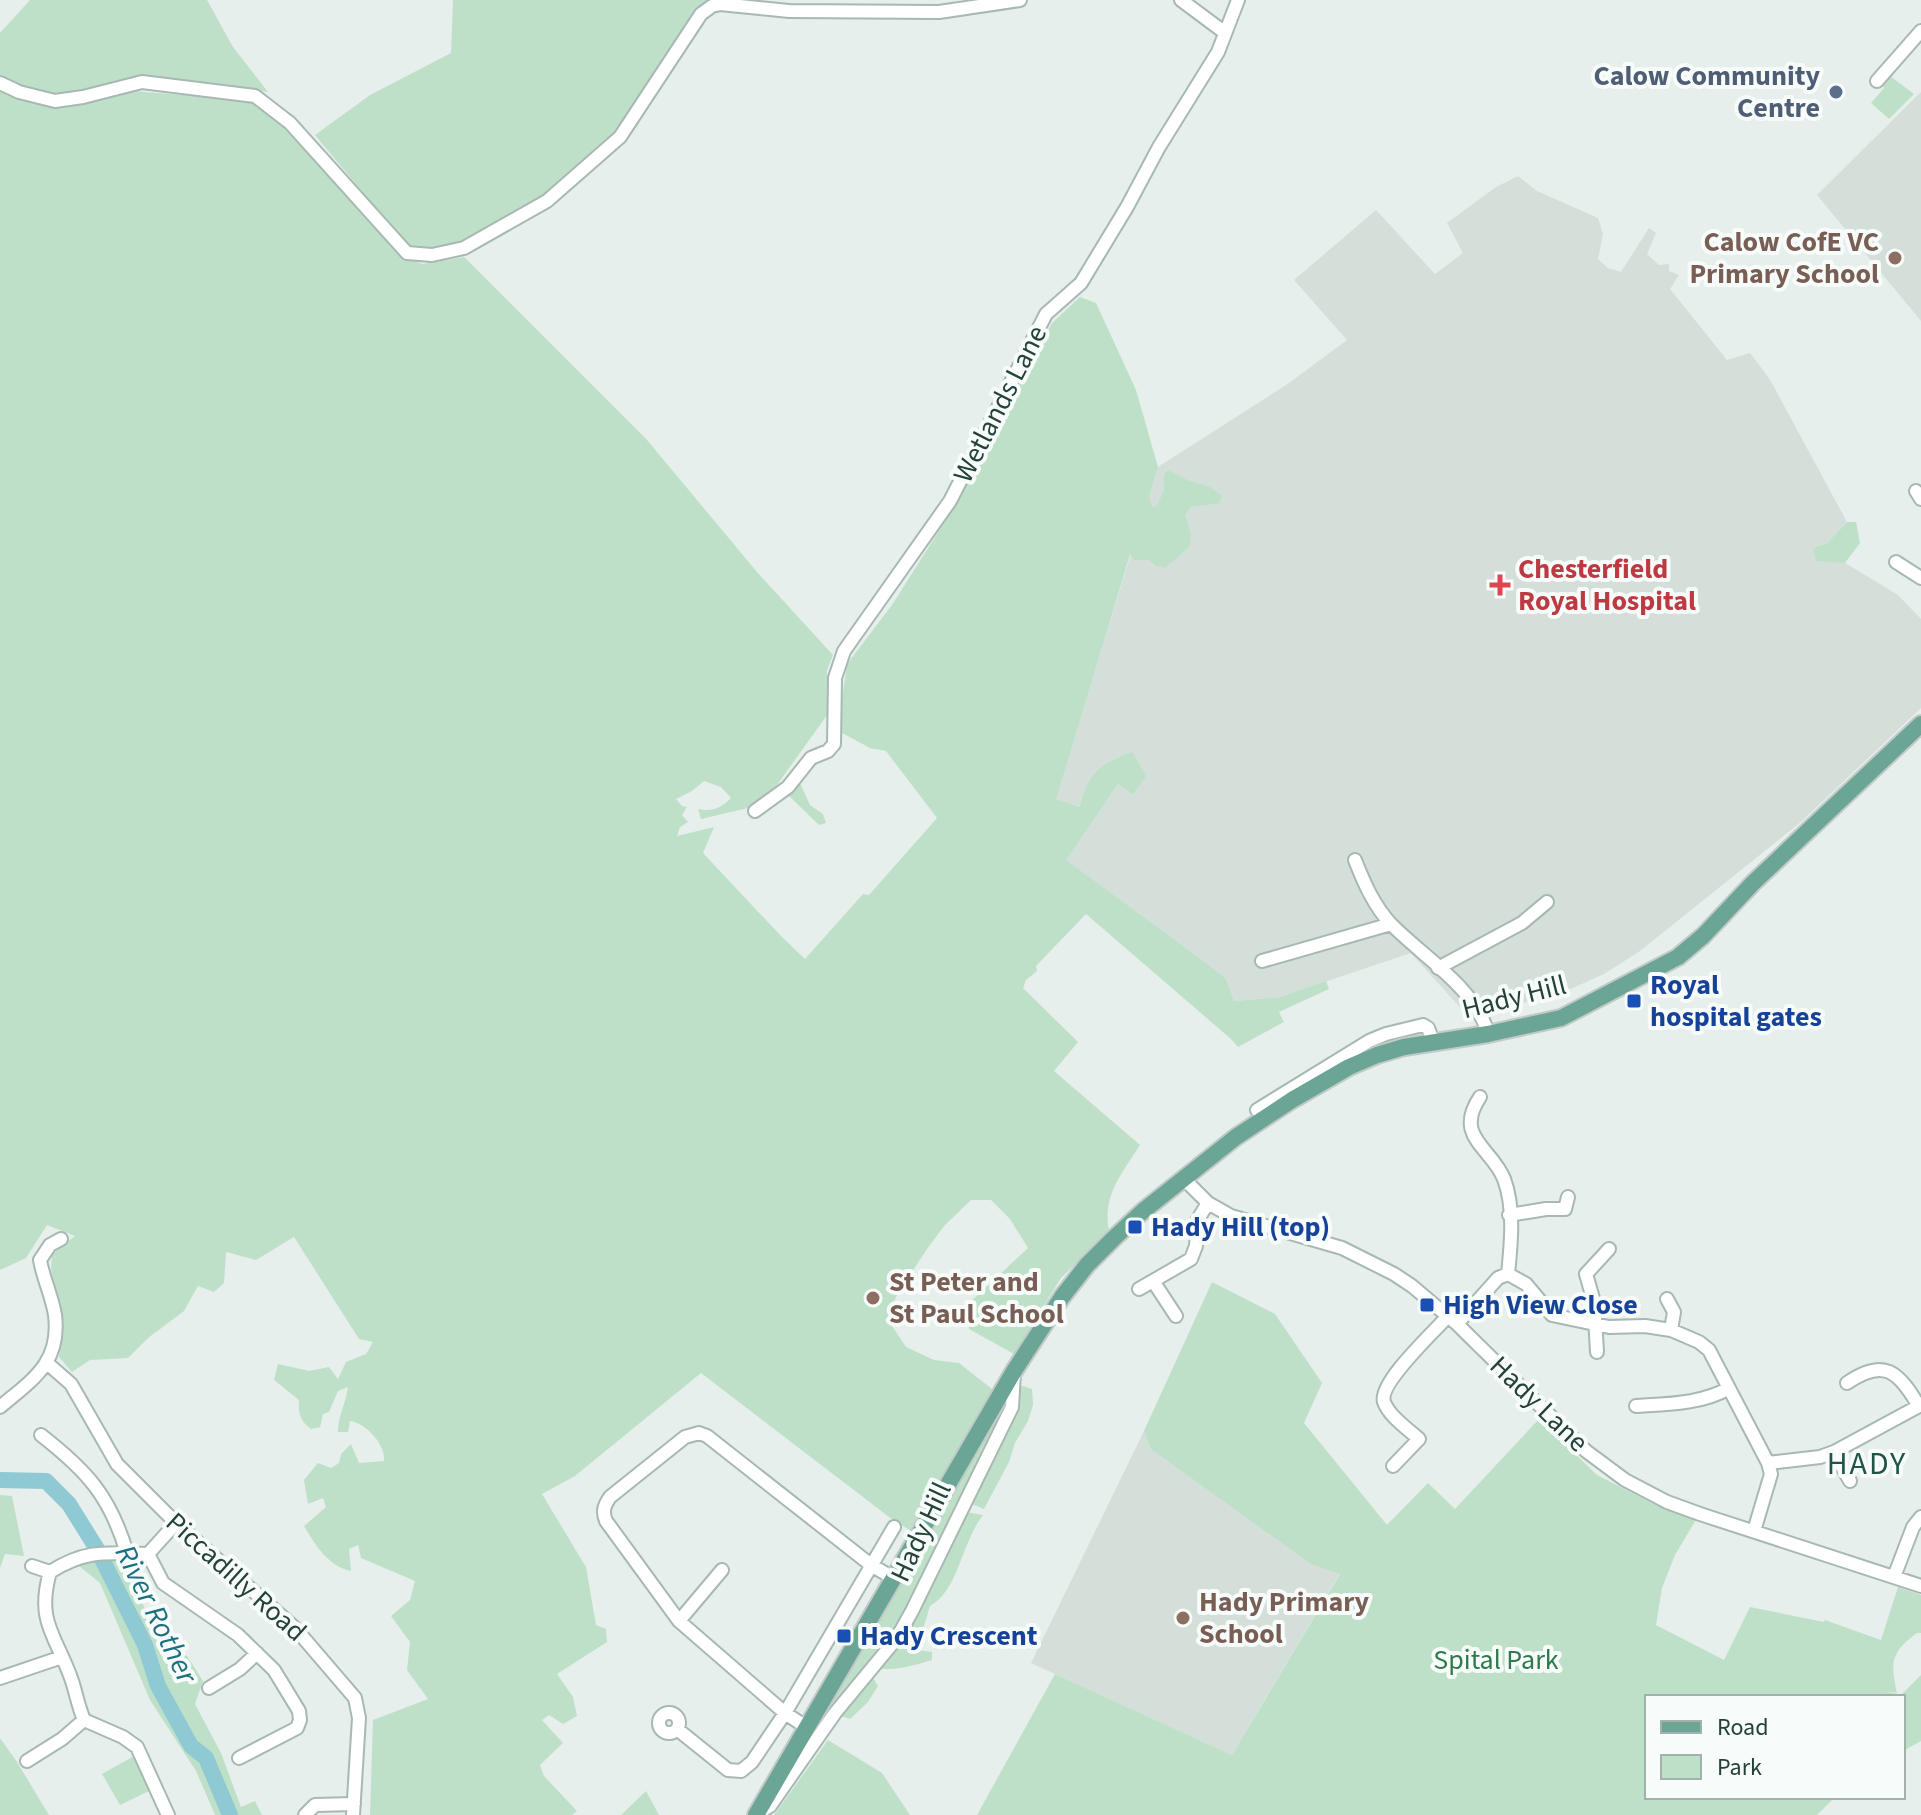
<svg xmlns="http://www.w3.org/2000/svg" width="1921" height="1815" viewBox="0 0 1921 1815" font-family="'Source Sans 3',sans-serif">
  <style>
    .built { fill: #d4dfda }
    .green { fill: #bfe0c8 }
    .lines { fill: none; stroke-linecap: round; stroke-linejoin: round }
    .river { stroke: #8ec9d4; stroke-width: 16 }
    .minor-casing { stroke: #a8b8b2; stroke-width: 16 }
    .major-casing { stroke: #c2cac8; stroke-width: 20 }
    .minor { stroke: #fff; stroke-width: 12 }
    .major { stroke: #6aa596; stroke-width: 16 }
    .service-dot { fill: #5c6f8a; stroke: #f7fbf9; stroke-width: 3 }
    .education-dot { fill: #8d6e63; stroke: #f7fbf9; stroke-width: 3 }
    .health-dot { fill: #e0444e; stroke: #f7fbf9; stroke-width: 3 }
    .transit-dot { fill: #1a4fb4; stroke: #f7fbf9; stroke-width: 3 }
    .labels { text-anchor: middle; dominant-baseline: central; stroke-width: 8; stroke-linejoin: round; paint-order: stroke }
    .service-label { font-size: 28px; font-weight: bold; fill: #4e5e75; stroke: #f7fbf9; text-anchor: end }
    .education-label { font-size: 28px; font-weight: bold; fill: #785e54; stroke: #f7fbf9; text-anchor: start }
    .street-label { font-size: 28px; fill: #24423a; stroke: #f7fbf9 }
    .health-label { font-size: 28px; font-weight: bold; fill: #be3a42; stroke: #f7fbf9; text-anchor: start }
    .transit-label { font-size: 28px; font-weight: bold; fill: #164399; stroke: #f7fbf9; text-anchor: start }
    .park-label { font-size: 28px; fill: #2d7a4b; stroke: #f7fbf9 }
    .water-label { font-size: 30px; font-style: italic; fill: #1c6f80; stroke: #f7fbf9 }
    .quarter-label { font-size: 32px; letter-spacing: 2px; fill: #1f5548; stroke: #f7fbf9 }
  </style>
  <rect width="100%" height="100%" fill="#e6efeb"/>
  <path class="built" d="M1921,92V321L1817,195Z
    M1518,176L1537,191L1598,218L1603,234L1598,259L1608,268L1621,272L1649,228L1656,233L1647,254L1659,265L1669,264V271L1679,275L1670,289L1727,360L1750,353L1769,378L1847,522L1827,543L1813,548L1842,561L1898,595L1921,619V708L1802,821L1640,951L1604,974L1566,991L1488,1013L1464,1012L1411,953L1280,997L1234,1001L1226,979L1221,974L1065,860L1118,784L1133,795L1145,777L1132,753L1080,807L1055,799L1158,467L1289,383L1347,340L1294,280L1376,210L1435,274L1463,253L1447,223L1496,187Z
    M1144,1431L1340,1573L1232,1755L1031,1663Z"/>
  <path class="green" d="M30,0H207L233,47L268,92L145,76L85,93L56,97L20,89L0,79V33Z
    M453,0H708L687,21L669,54L618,132L544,195L463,242L431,249L408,247L315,135L370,95L451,53Z
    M1890,76L1914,94L1889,119L1871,103L1884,88L1882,84Z
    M0,91L55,106L89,103L132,91L248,100L286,127L398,253L422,264L464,257L647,440L757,572L833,655L827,670L830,711L769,796L752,807L701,819L698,809C712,812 721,808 731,798L721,787L704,781L692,791L676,799L682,806L687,807L682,815L688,822L680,827L677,836L714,827L703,853L781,936L805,959L863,894L869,895L937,818L886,751L870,748L842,733L841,706L847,664L892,605L954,507L1052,323L1080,297L1096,303L1136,390L1158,467L1149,497L1152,507L1157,506L1164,490V475L1168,470L1187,480L1210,487L1222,496L1220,503L1191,507L1185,515L1191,533L1189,547L1165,568L1156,566L1149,560H1134L1130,555L1056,799L1080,807C1089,772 1098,765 1132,752L1146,776L1133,795L1118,784L1066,860L1221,974L1226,979L1234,1001L1280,997L1326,981L1329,989L1279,1012L1284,1022L1238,1047L1231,1039L1086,914L1036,966L1037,971L1026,980L1023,988L1078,1042L1054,1071L1140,1145C1122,1174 1102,1195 1109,1231L1061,1278L1014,1354L969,1329L968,1304L1028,1248L1010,1219L991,1200H971L944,1226L927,1249L898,1293L887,1318L906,1347L934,1360L959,1363L997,1393L913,1532L893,1520L701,1373L575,1476L542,1494L586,1567L596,1625L606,1629L607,1642L557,1674L573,1697L577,1716L563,1724L549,1715L542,1720L563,1743L540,1765L544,1776L577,1811L572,1815H370L373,1720L428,1699L407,1670L410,1642L391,1616L410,1600L415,1581L361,1558L358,1545L349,1549L351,1571C328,1566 316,1546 304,1526L326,1507L323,1498L308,1504L304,1480L318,1463L331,1468L339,1463L341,1454L351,1444L359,1463L384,1461C386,1445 366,1423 350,1421L348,1432H338C338,1415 346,1403 348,1387L338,1391L329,1412L323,1414L320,1427L311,1429C300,1421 298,1413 299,1400L274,1380L278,1364L309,1371L329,1367L338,1379L346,1362L366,1354L373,1342L359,1339L294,1237L256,1260L226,1252L224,1283L214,1292L198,1286L184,1311L148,1338L128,1358L90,1360L72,1372L59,1357L62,1321L51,1269L52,1254L75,1236L47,1225L26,1258L0,1270Z
    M1847,522H1856L1860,543L1845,563L1816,561L1813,548L1827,543Z
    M800,783L810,805L823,814L826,823L819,825L786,793Z
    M1212,1282L1275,1314L1322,1383L1304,1423L1387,1525L1428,1483L1455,1509L1539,1419L1597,1475L1657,1506L1697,1518L1675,1555L1662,1588L1656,1625L1724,1660L1750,1607L1824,1622L1825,1620L1881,1640L1898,1587L1921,1595V1633H1917C1891,1652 1890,1662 1897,1693L1885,1691L1901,1695L1921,1675V1741L1903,1751V1697H1647V1797H1835L1817,1815H977L1055,1674L1232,1755L1340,1574L1311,1564L1151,1449L1144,1431Z
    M1023,1386L1032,1389L1033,1405L1028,1421L1015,1443L1009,1462L984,1509L960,1499L954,1506L966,1512L983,1515C962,1541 959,1590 930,1606L921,1636L911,1649L932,1652V1660C908,1667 890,1673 866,1666L878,1686L868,1702L850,1719L840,1716L832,1699L1011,1389Z
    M0,1495L12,1496L24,1556L5,1554L0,1568Z
    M122,1556L160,1644L187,1656L203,1681L195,1704L221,1753L241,1807L255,1801L262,1815H215L196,1771L150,1700L100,1583L79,1566L96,1559Z
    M0,1738L17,1762L49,1815H0Z
    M828,1740L882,1773L910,1815H774Z
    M134,1756L149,1791L120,1805L102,1774Z
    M646,1791L659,1815H621Z"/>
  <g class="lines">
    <path class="river" d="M0,1480L46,1481L69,1504L97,1549L145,1645L158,1686L191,1746L206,1758L230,1815"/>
    <g class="minor-casing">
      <path id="minor" d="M1181,0L1224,32
        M1877,81L1921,31
        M0,83L19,92L55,101L83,97L142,82L255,96L290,123L407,253L432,255L464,248L547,201L620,137L701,14L712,6L720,4L789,11L939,12L1020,0
        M1916,491L1921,499
        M1896,562L1921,578
        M755,811L788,787L811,758L828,751L834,744L835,678L844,651L950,501L1046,314L1081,283L1127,207L1159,147L1218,52L1238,0
        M1355,860C1364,883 1374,906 1391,924C1422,956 1477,989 1488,1034
        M1262,961L1391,924
        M1438,968L1522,923L1547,902
        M1480,1097C1453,1137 1492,1148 1504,1179C1515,1208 1511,1245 1508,1274
        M1257,1110L1369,1041L1386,1034L1423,1025L1428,1028L1433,1041
        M1183,1178L1208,1203L1231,1216L1342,1248L1394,1274L1412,1286L1457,1324L1586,1451L1625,1480L1667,1502L1700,1514L1921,1586
        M1509,1215L1546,1209H1565L1568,1197
        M1153,1281L1176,1316
        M1139,1289L1191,1259L1196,1246L1198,1219L1208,1203
        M1457,1324L1498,1278L1508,1274L1526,1284L1552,1315L1609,1327L1645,1326L1671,1330L1674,1312L1667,1299
        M1671,1330L1699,1342L1709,1350L1768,1463L1771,1474L1754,1531
        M1597,1352L1594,1302L1586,1274L1609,1249
        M47,1363L71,1384L117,1464L176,1523L295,1628L355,1698L359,1718L353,1815
        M1636,1406C1667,1404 1702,1404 1729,1388
        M0,1407C32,1380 61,1363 55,1315C52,1296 43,1278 40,1260L50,1245L61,1239
        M41,1435C87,1471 110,1496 127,1553
        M1834,1452L1850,1481
        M1768,1463L1820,1457L1834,1452L1919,1406C1898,1372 1885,1357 1847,1383
        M1393,1466L1419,1439C1408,1429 1389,1416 1384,1402C1378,1383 1435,1331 1448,1316
        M148,1554L163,1583L238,1635L274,1670L299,1711L300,1720L297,1728L239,1758
        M32,1566L50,1572
        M1894,1577L1913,1527L1921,1517
        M679,1621L722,1570
        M0,1678L62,1657
        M209,1688L240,1669L257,1653
        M659 1723a10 10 0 1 1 20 0a10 10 0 1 1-20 0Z
        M806,1727L785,1713L679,1621L606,1521C602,1511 604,1506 610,1497L685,1437L699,1433L707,1436L871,1565L893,1578
        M677,1729L728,1770L741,1771L752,1762L785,1713L894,1527
        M27,1761L62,1739L84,1720
        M763,1810L770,1806L835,1713L897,1638L912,1611L1012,1407L1014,1374
        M168,1815L137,1747L123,1737L84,1720C78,1706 76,1692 71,1678C55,1634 36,1621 50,1572C86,1549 106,1553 148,1554L176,1523
        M305,1815L315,1805L354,1804"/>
    </g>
    <g class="major-casing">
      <path id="major" d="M756,1815L1014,1371L1062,1297L1087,1265L1114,1238L1143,1211L1236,1137L1292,1100L1349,1067L1377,1055L1404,1047L1488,1034L1561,1018L1678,957L1703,936L1753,883L1921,724"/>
    </g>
    <use href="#minor" class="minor"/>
    <use href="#major" class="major"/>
  </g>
  <circle class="service-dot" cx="1836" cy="92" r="8"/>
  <g class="education-dot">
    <circle cx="1895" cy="258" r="8"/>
    <circle cx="873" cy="1298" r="8"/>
    <circle cx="1183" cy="1618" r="8"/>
  </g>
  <path class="health-dot" d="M1496 573h8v8h8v8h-8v8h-8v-8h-8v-8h8z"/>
  <g class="transit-dot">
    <rect x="1626" y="993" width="16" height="16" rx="4"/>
    <rect x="1127" y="1219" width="16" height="16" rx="4"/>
    <rect x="1419" y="1297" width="16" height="16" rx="4"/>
    <rect x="836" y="1628" width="16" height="16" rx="4"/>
  </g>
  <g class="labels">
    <g class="service-label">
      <text x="1820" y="76">Calow Community<tspan x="1820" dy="32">Centre</tspan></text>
    </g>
    <g class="education-label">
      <text x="1879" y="242" text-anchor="end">Calow CofE VC<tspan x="1879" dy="32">Primary School</tspan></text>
      <text x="889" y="1282">St Peter and<tspan x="889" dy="32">St Paul School</tspan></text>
      <text x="1199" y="1602">Hady Primary<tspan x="1199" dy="32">School</tspan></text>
    </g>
    <g class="street-label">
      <text transform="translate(1000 404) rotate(-63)">Wetlands Lane</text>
      <text transform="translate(1514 997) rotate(-14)">Hady Hill</text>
      <text transform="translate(1539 1404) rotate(44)">Hady Lane</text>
      <text transform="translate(921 1532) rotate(-65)">Hady Hill</text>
      <text transform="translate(236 1577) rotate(42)">Piccadilly Road</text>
    </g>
    <g class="health-label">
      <text x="1518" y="569">Chesterfield<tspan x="1518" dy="32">Royal Hospital</tspan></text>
    </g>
    <g class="transit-label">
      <text x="1650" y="985">Royal<tspan x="1650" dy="32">hospital gates</tspan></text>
      <text x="1151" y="1227">Hady Hill (top)</text>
      <text x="1443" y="1305">High View Close</text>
      <text x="860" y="1636">Hady Crescent</text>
    </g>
    <g class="park-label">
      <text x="1496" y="1660">Spital Park</text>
    </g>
    <g class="water-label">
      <text transform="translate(156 1614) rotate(64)">River Rother</text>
    </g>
    <g class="quarter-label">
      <text x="1867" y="1464">HADY</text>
    </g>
  </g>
  <rect x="1645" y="1695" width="260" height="104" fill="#f7fbf9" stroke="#a3b1ad" stroke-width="2"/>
  <rect x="1661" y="1721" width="40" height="12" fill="#6aa596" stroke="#a3b1ad" stroke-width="2"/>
  <text x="1717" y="1735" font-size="24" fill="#24423a">Road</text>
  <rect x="1661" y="1755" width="40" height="24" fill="#bfe0c8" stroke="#a3b1ad" stroke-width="2"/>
  <text x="1717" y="1775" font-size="24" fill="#24423a">Park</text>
</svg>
